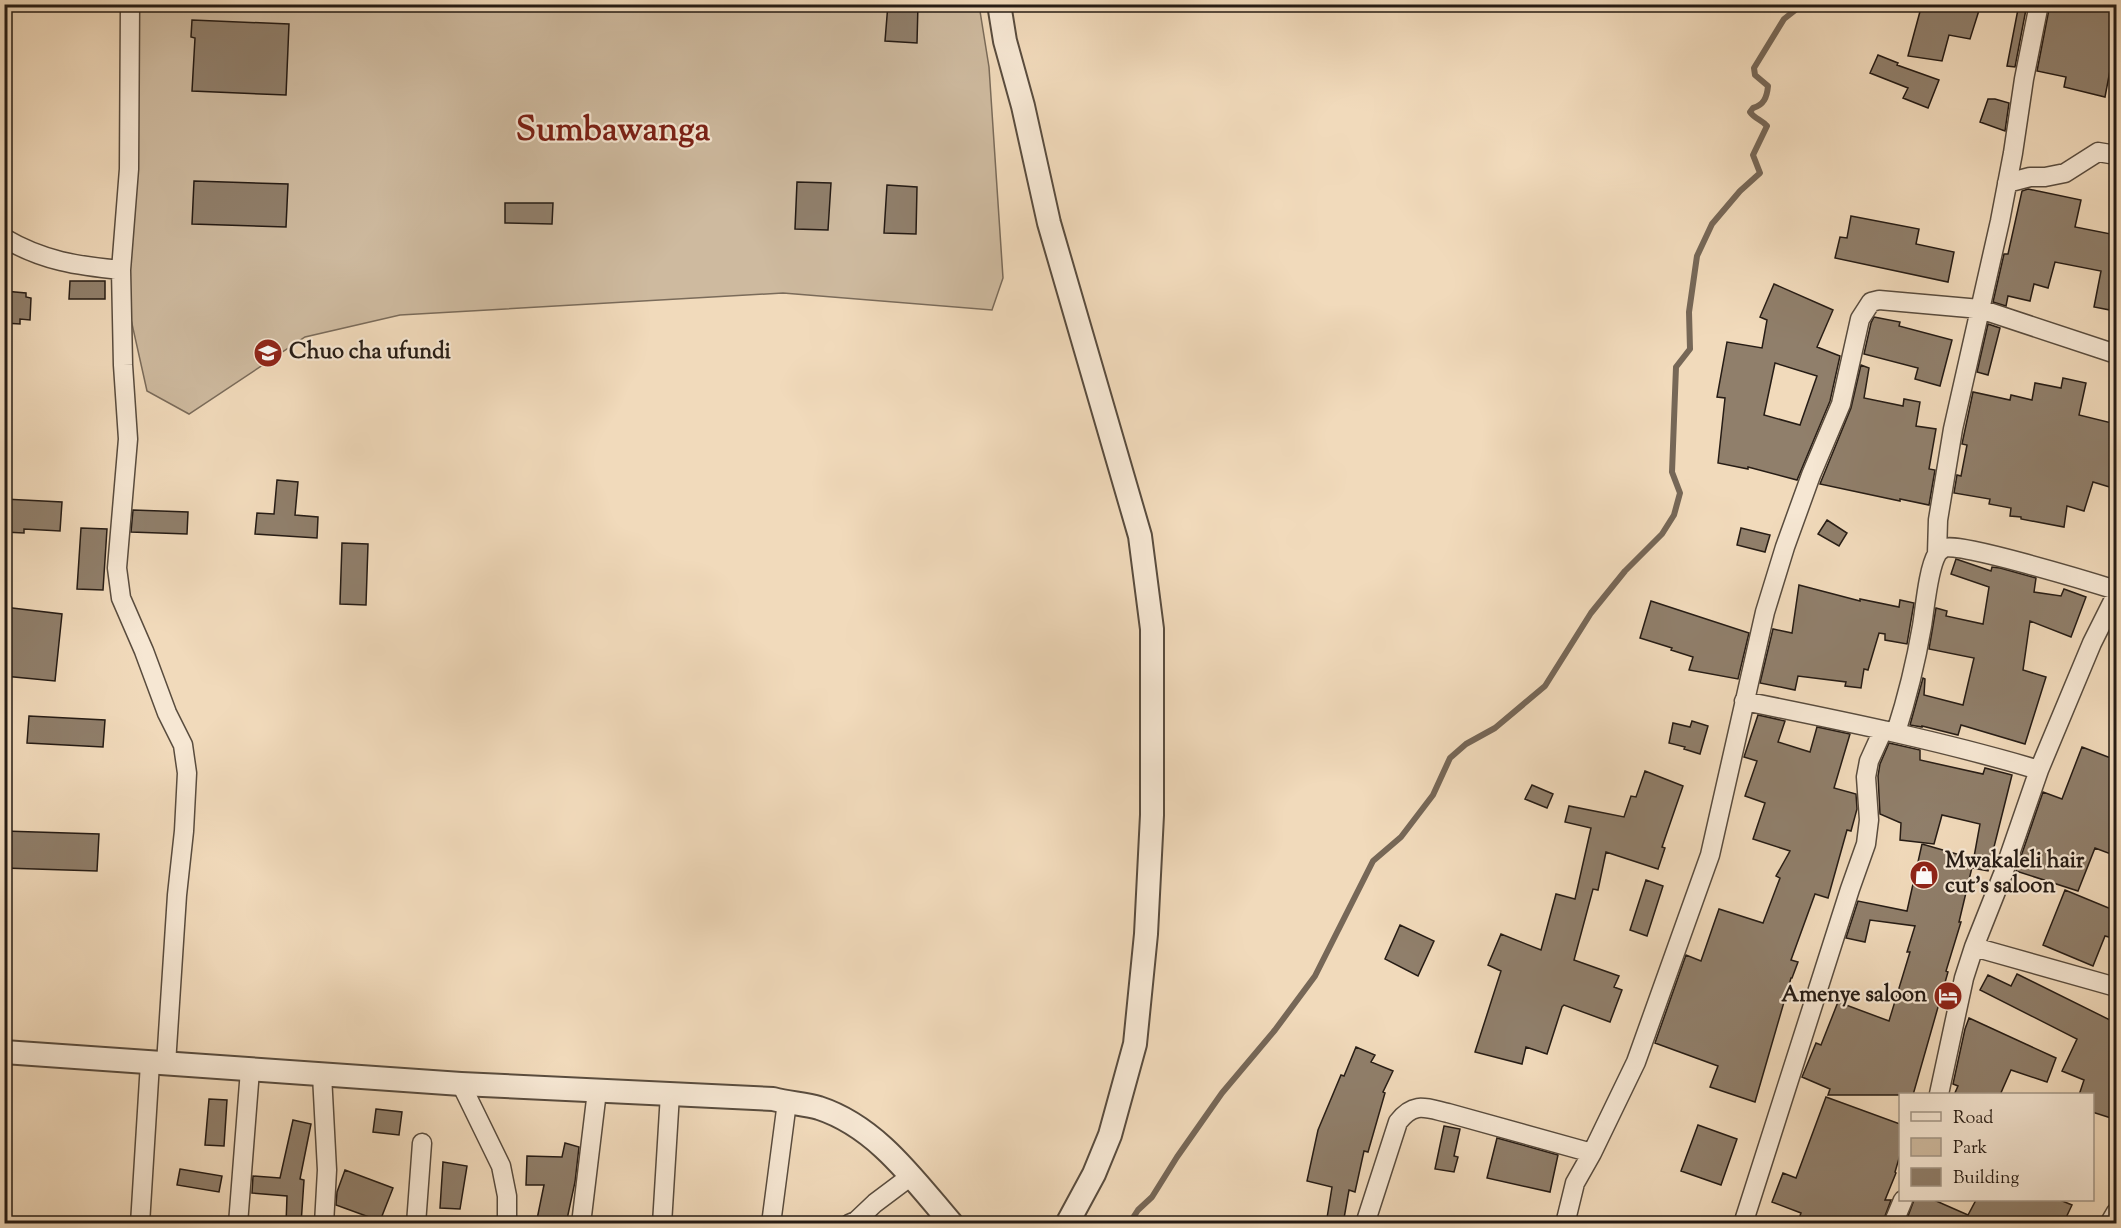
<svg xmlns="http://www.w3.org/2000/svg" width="2121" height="1228" viewBox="0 0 2121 1228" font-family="'Sorts Mill Goudy',serif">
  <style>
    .green { fill: #ceba9f; stroke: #7a6b5a; stroke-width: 1.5 }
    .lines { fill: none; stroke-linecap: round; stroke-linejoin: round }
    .stream { stroke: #766757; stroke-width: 6 }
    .building { fill: #907f6b; stroke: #261c15; stroke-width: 1.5; fill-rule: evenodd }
    .minor-casing { stroke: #594c3e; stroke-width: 21 }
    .tertiary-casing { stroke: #594c3e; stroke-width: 26 }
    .minor { stroke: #f6e7d3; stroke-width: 18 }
    .tertiary { stroke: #f6e7d3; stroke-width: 22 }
    .labels { text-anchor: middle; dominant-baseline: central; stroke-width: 4.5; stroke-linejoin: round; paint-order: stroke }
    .poi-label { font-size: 22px; font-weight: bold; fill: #261c15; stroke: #f6e7d3; text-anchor: start }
    .town-label { font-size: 34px; font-weight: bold; fill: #7a1f14; stroke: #f6e7d3 }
  </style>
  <rect width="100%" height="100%" fill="#f1dabb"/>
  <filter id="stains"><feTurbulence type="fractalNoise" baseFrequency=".00333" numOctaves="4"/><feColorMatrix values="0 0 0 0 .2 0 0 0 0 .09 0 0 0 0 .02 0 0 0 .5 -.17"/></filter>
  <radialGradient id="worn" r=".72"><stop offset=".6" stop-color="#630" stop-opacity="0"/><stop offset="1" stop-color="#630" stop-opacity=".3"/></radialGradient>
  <path class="green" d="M137,5H979L989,67L1003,278L992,310L783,293L400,315L305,337L189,414L147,391L130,315V267L135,210Z"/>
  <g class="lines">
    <path class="stream" d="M1129,1224L1138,1210L1152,1197L1177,1157L1222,1093L1275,1030L1315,976L1373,861L1401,837L1433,795L1450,758L1466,744L1495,728L1545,686L1591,613L1625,571L1662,534L1674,515L1680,493L1672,472L1676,367L1690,349L1689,312L1697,256L1712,224L1740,191L1760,173L1753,155L1767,126C1762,120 1755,119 1750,112L1753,108C1764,105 1767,97 1768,86L1755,75L1754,68L1784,19L1803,4"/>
  </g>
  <path class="building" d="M888,4H918L917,43L885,41Z
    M1922,4H1981L1970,39L1949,35L1942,61L1908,56Z
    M2019,4H2027L2015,67L2007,66Z
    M2050,4H2116V61L2112,60L2105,97L2064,87L2066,77L2037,71Z
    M192,20L289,24L286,95L192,91L195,38L191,37Z
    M1878,55L1898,63L1897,65L1939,80L1928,108L1903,98L1908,88L1870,73Z
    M1988,99H1995L2009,103L2005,131L1980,122Z
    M194,181L288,184L286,227L192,224Z
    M797,182L831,183L828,230L795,229Z
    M887,185L917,187L916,234L884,233Z
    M2028,189L2081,200L2075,227L2116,235V278L2110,310L2094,307L2101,271L2055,262L2048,288L2034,284L2030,301L2008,296L2006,306L1993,302L2004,254H2008L2022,191Z
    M505,203H553L552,224L505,223Z
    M1851,216L1919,229L1916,244L1954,252L1948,282L1835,258L1840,237L1847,238Z
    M70,281H105V299H69Z
    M1774,284L1833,310L1817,347L1840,356L1830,401L1797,480L1748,467V469L1718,463L1725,398L1717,397L1727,342L1762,348L1767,320L1760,317ZM1775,363L1817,376L1800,425L1764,415Z
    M4,291L26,293V297L31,298L30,320L20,319V324L4,323Z
    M1874,317L1900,322L1899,326L1952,340L1940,386L1915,379L1918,368L1864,354L1871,323Z
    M1988,324L2000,328L1988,375L1977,372Z
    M1861,365L1869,368L1864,398L1903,406L1904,399L1920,402L1916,426L1936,429L1929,469L1935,470L1929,505L1900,499V501L1820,484L1851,408Z
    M2063,378L2086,383L2079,415L2116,424V489L2093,482L2084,511L2067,506L2064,527L2021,519V517L2010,516L2011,508L1989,504L1990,499L1954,493L1957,475L1961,476L1967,445L1962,444L1973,392L2010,400L2011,395L2032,400L2035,383L2061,388Z
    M277,480L298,482L295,515L318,517L317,538L255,534L257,513L274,514Z
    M4,499L62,502L60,531L24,529V533L4,532Z
    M133,510L188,512L187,534L131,532Z
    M1827,520L1847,533L1839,546L1818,534Z
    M81,528L107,529L103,590L77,589Z
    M1741,528L1770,535L1765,552L1737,545Z
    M342,543L368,544L366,605L340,604Z
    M1956,559L1991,571L1992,567L2000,568L2036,578L2034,592L2061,596L2064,589L2086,597L2071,637L2030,621L2023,670L2046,677L2025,744L1961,725L1958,735L1922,726V727L1910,725L1923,678L1925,679L1924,695L1963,705L1974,658L1929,649L1936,608L1947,611L1946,616L1983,624L1989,587L1951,574Z
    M1799,585L1860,601V599L1899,607L1900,600L1914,603L1907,644L1885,640V634L1879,633L1868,670L1864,669L1861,688L1845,686L1846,682L1798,676L1795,690L1760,683L1773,629L1792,633Z
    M1651,601L1749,633L1738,679L1689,670L1693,657L1671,650L1672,648L1640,638Z
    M4,607L62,614L55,681L4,676Z
    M1758,715L1785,721L1778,742L1810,752L1817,727L1850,734L1834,788L1856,794L1857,809L1851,831L1847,830L1828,898L1815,894L1791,960L1798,962L1792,978H1791L1755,1102L1710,1087L1718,1066L1655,1043L1686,955L1701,961L1719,909L1763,923L1780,878L1776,876L1790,851L1753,839L1765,803L1745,796L1757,761L1744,757Z
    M29,716L105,720L103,747L27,743Z
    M1692,721L1708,726L1700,754L1684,749L1685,747L1669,743L1673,723L1690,727Z
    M1889,743L1920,750V760L1983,774L1985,768L2012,775L1988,871L1972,868L1980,824L1942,815L1934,844L1900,840L1901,823L1880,814L1878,776L1880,764Z
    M2082,747L2116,760V792L2110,811L2116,814V856L2095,848L2078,891L2016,871L2043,792L2062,799Z
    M1645,771L1683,786L1662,847L1665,848L1658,869L1606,852L1598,890L1593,889L1574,960L1619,976L1614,987L1622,990L1610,1022L1564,1005L1562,1007L1547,1054L1526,1047L1522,1064L1475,1052L1501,971L1488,965L1501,934L1541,950L1556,894L1575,899L1591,828L1565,822L1569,806L1624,817L1631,796L1636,797Z
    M1532,785L1553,794L1547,808L1525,799Z
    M4,831L99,834L97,871L4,868Z
    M1922,844L1974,859L1959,922H1961L1946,971L1948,972L1913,1095H1828L1830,1089L1802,1077L1816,1043L1821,1045L1838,1002L1889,1021L1910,952H1907L1915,926L1870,920L1865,942L1846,938L1858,901L1907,911Z
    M1646,880L1663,886L1647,936L1630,930Z
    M2065,890L2116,911V939L2105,936L2093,966L2043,945Z
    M1400,925L1434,941L1418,976L1385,959Z
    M2017,974L2116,1023V1101L2111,1118L2092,1112V1095H2079L2084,1080L2062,1071L2077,1039L1980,990L1988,975L2011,986Z
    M1969,1018L2056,1058L2047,1082L2011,1070L2000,1095H1954L1958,1086L1953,1084L1965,1029Z
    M1356,1047L1375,1055L1371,1062L1393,1071L1383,1092L1385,1093L1368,1152L1364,1151L1355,1192L1349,1190L1343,1224H1326L1332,1187L1307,1181L1318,1130L1341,1075L1344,1076Z
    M1826,1097L1900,1124V1155L1895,1172L1896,1173L1885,1200H1891L1882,1224H1797L1801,1213L1772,1202L1783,1173L1796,1178Z
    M209,1099L227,1100L224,1146L205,1145Z
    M376,1109L402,1112L399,1135L373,1132Z
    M293,1120L311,1124L300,1179L304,1180L301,1224H286L287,1196L252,1193L253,1176L280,1178Z
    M1698,1125L1737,1139L1721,1185L1681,1171Z
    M1444,1126L1460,1129L1454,1156L1458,1157L1454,1172L1435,1169Z
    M1497,1138L1558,1155L1550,1192L1487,1178Z
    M565,1143L579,1147L575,1182L566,1224H536L544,1185H526L527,1156L562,1157Z
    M443,1162L467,1166L460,1209L440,1208Z
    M180,1169L222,1176L219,1192L177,1185Z
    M345,1170L393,1188L380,1221L336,1205L337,1192Z
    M1914,1200H1934L1968,1215L1976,1200H2060L2072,1205L2063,1224H1905Z"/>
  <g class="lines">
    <g class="minor-casing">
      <path id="minor" d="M130,4L129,169L121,270L123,365L128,439L117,568L121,598L144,651L167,713L183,745L187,773L184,831L177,895L166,1064
        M2007,183L2030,177H2045L2065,173L2098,152L2116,155
        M4,238C43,261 78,266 121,270
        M1937,554L1938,520L1953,429L2000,221L2013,153L2024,79L2039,4
        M1744,701C1843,721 1942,741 2039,770
        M1896,732C1907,698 1916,661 1922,626C1925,608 1928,569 1937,554C1938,552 1942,549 1944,548C1956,541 2094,583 2116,590
        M1974,947L2116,987
        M322,1075L327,1170L324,1224
        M461,1084L501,1166L507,1196V1224
        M1939,1094L1964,978L1974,947L2003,874L2039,770L2092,643L2116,595
        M140,1224L150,1063
        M238,1224L250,1070
        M416,1224L422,1143
        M581,1224L597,1091
        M662,1224L670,1094
        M771,1224L787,1102
        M849,1224L856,1221L875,1203L911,1176
        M1365,1224L1398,1122C1414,1101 1426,1108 1448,1113L1592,1153
        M1565,1224L1575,1183L1592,1153L1636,1062L1710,855L1765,612L1785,547L1811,475L1841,404L1860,319L1871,302L1879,300L1980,309L2116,354
        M1743,1224L1850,889L1866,844L1869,820L1866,777L1869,761L1883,730
        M1893,1224L1903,1200
        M2109,1224L2116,1212"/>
    </g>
    <g class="tertiary-casing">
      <path id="tertiary" d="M999,4L1005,41L1023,106L1049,223L1140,536L1152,629V815L1146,934L1135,1044L1110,1135L1094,1174L1067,1224
        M4,1052L461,1084L773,1099C788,1103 805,1104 819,1108C877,1127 914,1180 952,1224"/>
    </g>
    <use href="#minor" class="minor"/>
    <use href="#tertiary" class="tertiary"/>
  </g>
  <defs>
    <g id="school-disc" transform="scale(1.5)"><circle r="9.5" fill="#8f2418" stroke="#f6e7d3"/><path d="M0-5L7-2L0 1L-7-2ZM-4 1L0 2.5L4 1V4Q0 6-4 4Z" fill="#fff"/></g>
    <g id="shop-disc" transform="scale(1.5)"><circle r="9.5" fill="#8f2418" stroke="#f6e7d3"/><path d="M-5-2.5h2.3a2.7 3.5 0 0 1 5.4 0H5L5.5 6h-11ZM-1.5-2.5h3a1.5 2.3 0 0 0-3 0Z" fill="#fff"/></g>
    <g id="hotel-disc" transform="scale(1.5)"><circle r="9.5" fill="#8f2418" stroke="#f6e7d3"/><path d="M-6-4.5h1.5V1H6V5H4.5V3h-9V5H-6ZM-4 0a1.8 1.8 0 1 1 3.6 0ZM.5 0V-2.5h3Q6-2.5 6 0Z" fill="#fff"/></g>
  </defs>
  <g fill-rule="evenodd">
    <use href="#school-disc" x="268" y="353"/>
    <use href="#shop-disc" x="1924" y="875"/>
    <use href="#hotel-disc" x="1948" y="996"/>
  </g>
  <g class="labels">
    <g class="poi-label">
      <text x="289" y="353">Chuo cha ufundi</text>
      <text x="1945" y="862">Mwakaleli hair<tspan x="1945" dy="25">cut's saloon</tspan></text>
      <text x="1927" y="996" text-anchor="end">Amenye saloon</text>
    </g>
    <g class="town-label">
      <text x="613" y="131">Sumbawanga</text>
    </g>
  </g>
  <rect width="2121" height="1228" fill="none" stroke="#f1dabb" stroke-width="24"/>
  <rect x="6" y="6" width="2109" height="1216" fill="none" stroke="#261c15" stroke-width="3"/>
  <rect x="12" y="12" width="2097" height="1204" fill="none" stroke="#261c15" stroke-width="1.5"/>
  <rect x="1899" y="1093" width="195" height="108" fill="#f6e7d3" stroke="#a39687" stroke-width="1.5"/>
  <rect x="1911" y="1112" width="30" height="9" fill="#f6e7d3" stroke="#a39687" stroke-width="1.5"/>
  <text x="1953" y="1123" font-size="18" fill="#261c15">Road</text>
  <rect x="1911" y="1138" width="30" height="18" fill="#ceba9f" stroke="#a39687" stroke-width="1.5"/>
  <text x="1953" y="1153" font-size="18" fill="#261c15">Park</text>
  <rect x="1911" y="1168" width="30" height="18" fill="#907f6b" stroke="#a39687" stroke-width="1.5"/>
  <text x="1953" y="1183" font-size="18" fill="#261c15">Building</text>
  <rect width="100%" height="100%" filter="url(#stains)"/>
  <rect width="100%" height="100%" fill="url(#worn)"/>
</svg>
